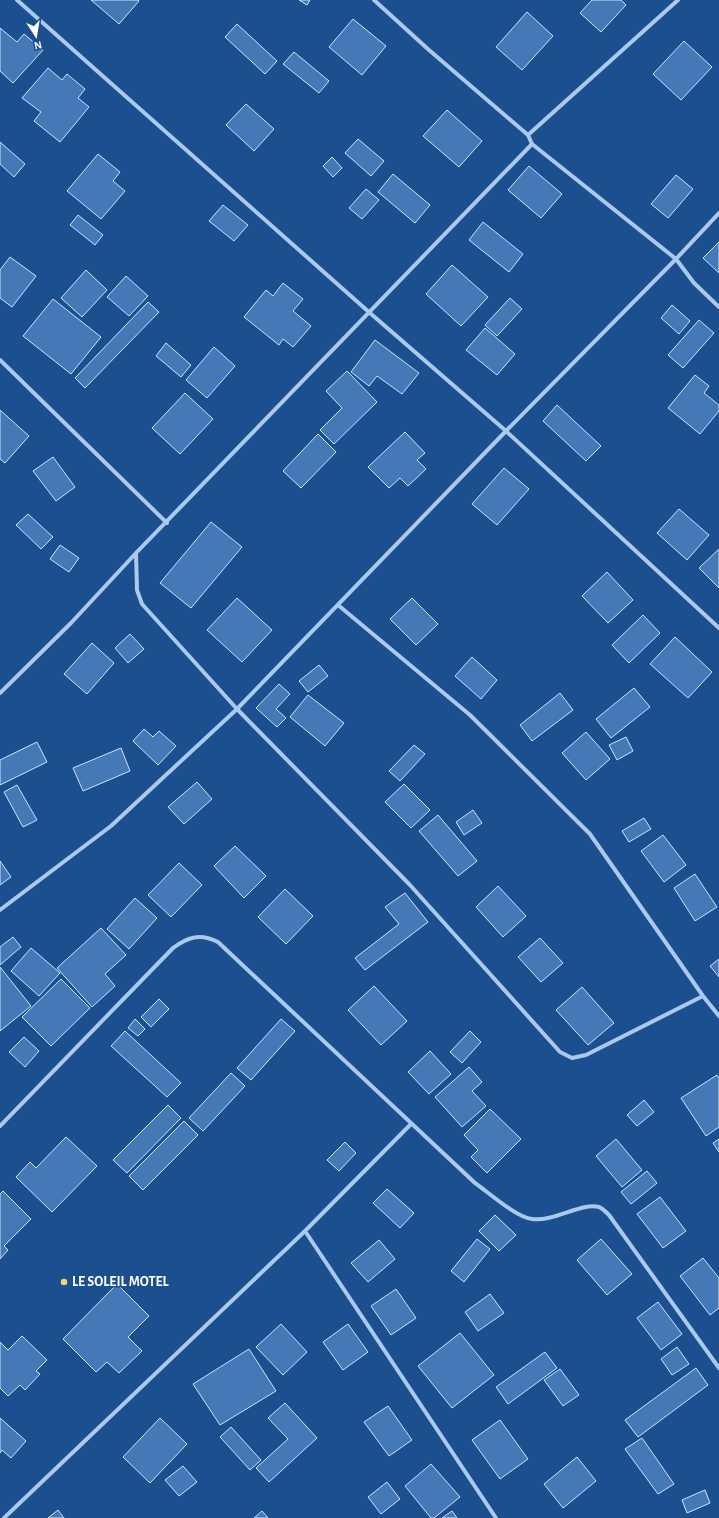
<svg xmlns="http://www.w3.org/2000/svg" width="719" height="1518" viewBox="0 0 719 1518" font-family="'Alegreya Sans',sans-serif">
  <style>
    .building { fill: #4478b7; stroke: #cfe3fa }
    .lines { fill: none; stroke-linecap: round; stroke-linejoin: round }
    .street { stroke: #a9c9ee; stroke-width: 4 }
    .poi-dot { fill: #ffd166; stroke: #1b4f8f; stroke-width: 1.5 }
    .labels { text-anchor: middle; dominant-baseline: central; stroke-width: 3; stroke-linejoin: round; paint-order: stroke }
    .poi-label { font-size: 14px; font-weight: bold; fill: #fff; stroke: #1b4f8f; text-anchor: start }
  </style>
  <rect width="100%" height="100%" fill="#1b4f8f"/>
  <path class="building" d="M91,0H138L139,1L119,24Z
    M299,0H310L307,5Z
    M592,0H621L626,5L601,32L580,13Z
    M527,12L553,36L522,70L496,47Z
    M353,19L386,46L362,75L329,47Z
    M237,24L277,61L265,74L225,37Z
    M0,28L17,42L24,34L43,50L13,83L0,71Z
    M684,41L712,67L681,100L653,74Z
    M294,52L329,81L319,93L283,64Z
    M48,68L62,80L67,74L85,89L78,98L89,107L60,142L34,121L41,112L22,98Z
    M246,104L274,129L254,151L226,125Z
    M447,110L482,141L459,167L423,136Z
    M358,139L384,161L371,176L345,153Z
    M0,142L25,164L14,177L0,164Z
    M98,154L120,172L113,181L125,191L101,219L67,191Z
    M332,157L342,168L333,177L323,166Z
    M529,166L562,194L541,218L508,190Z
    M393,174L430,205L415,223L378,192Z
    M676,175L693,189L668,218L651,204Z
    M366,189L379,200L362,219L349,208Z
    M223,205L248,225L234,241L209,221Z
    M78,215L103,235L95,245L70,225Z
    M483,222L523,254L509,272L469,240Z
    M719,242V273L703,258Z
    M10,257L36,276L12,307L0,298V270Z
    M452,265L488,297L461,326L426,294Z
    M86,270L107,290L82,317L61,298Z
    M126,276L148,296L129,316L107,297Z
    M283,283L303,299L293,311L311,326L293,347L283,339L279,345L244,317L266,290L273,296Z
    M510,298L522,309L497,336L485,325Z
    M53,299L101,337L71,374L23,336Z
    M148,302L159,312L85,388L75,378Z
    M672,305L690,321L679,334L661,318Z
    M699,320L714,333L683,368L668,355Z
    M485,328L515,354L497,375L466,350Z
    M375,340L419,373L402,394L377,376L369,386L351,372Z
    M166,343L191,365L181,377L156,356Z
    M214,347L235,366L207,398L186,380Z
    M347,371L377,402L334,444L320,430L342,408L326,391Z
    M695,375L709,386L704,393L719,405V411L700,434L668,408Z
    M185,393L213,419L180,454L152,428Z
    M557,405L601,446L586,461L543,421Z
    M0,410L29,436L5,463L0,459Z
    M405,432L425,453L417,460L426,469L408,486L400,478L389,488L368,467Z
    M318,434L336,452L301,488L283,471Z
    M53,457L75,487L56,501L33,471Z
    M504,468L529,489L497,525L472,504Z
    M679,509L709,535L687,560L657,533Z
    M28,514L53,537L41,549L16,525Z
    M211,522L242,547L191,608L160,583Z
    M60,545L79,558L69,572L50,559Z
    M719,549V588L699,568Z
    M607,572L633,600L608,623L582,596Z
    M237,598L272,630L242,662L207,630Z
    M412,598L438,624L416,645L390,619Z
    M643,615L660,633L629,663L612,645Z
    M130,634L144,649L128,663L115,648Z
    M675,637L712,672L688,698L650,664Z
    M92,643L114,663L87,694L64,674Z
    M472,657L497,680L481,699L455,676Z
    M319,665L328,676L308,692L299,681Z
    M279,684L290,694L276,709L286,718L277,727L256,708Z
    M634,688L650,707L611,738L596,719Z
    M560,693L573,710L532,741L520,725Z
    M308,695L344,723L325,746L290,717Z
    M144,729L153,737L159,731L176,746L158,765L133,741Z
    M586,732L610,759L586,780L562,753Z
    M626,737L633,751L617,760L609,745Z
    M37,742L47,762L0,785V760Z
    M414,745L425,754L400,781L389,771Z
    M121,748L130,771L83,791L73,768Z
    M197,782L212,799L184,824L168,807Z
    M404,784L430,810L411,828L385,802Z
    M17,785L37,820L23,827L4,792Z
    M473,810L482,823L464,835L456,822Z
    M438,815L477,861L458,876L419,831Z
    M644,818L651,829L629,842L622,831Z
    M663,835L686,865L664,882L641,851Z
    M235,846L266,876L244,898L214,866Z
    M0,861L11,877L0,885Z
    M179,863L202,885L171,917L148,895Z
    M695,874L717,907L695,921L674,888Z
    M498,886L526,916L503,937L476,907Z
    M285,889L313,916L286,944L258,917Z
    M405,893L428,922L365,970L355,958L399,924L385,907Z
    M135,898L157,918L129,949L107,929Z
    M101,928L126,955L105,974L115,986L92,1007L57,968Z
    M13,937L21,947L0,965V947Z
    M540,938L563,963L541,982L518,957Z
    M31,948L60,973L39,996L11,971Z
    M719,959V977L710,966Z
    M0,967L31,1006L0,1031Z
    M61,979L90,1008L51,1046L22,1017Z
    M374,986L407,1021L381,1045L348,1010Z
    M582,987L614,1023L588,1045L556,1010Z
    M159,999L169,1009L151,1027L141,1017Z
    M135,1019L145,1029L138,1036L128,1028Z
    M281,1019L295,1031L251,1080L237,1068Z
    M125,1031L181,1083L167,1097L111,1046Z
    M470,1031L481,1042L462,1063L450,1052Z
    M24,1037L39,1051L25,1067L9,1052Z
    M430,1051L451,1074L429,1094L408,1072Z
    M469,1067L482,1082L472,1091L486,1106L462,1127L435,1097Z
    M231,1073L245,1086L203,1131L189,1118Z
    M717,1075L719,1078V1127L706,1136L681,1098Z
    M644,1100L654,1112L637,1126L627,1115Z
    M168,1105L181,1118L127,1173L113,1160Z
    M490,1109L521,1139L487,1173L471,1157L478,1150L464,1135Z
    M184,1121L198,1135L143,1190L129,1176Z
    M66,1137L97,1166L52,1212L16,1177L30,1162L36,1168Z
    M616,1139L642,1170L622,1187L596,1156Z
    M719,1139V1152L713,1143Z
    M345,1142L356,1153L339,1171L327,1160Z
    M647,1171L657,1183L631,1204L621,1192Z
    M387,1189L414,1213L400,1228L373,1203Z
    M3,1191L31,1219L4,1246L8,1250L0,1259V1194Z
    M660,1197L686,1231L663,1248L637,1214Z
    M495,1215L516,1235L499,1251L479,1231Z
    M477,1239L490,1249L464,1282L451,1271Z
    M601,1239L632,1274L607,1295L577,1260Z
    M379,1240L395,1259L368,1282L351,1263Z
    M703,1258L719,1278V1308L710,1315L680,1276Z
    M117,1284L149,1316L128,1337L142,1351L119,1373L107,1362L96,1372L63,1339Z
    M396,1289L416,1318L391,1335L371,1306Z
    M490,1294L504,1313L478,1331L465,1312Z
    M658,1302L682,1334L661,1350L637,1318Z
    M281,1324L307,1352L283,1375L256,1347Z
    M348,1324L368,1352L343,1370L323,1342Z
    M460,1333L494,1375L452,1408L418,1366Z
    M22,1336L47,1360L36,1371L40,1374L25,1390L20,1385L8,1396L0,1388V1342L8,1350Z
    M677,1347L689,1364L672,1375L661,1359Z
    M249,1349L276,1391L220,1425L193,1384Z
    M545,1352L557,1368L508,1404L496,1387Z
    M696,1368L708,1385L638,1437L625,1420Z
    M560,1369L579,1395L563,1406L544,1380Z
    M285,1403L317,1438L269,1482L256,1468L288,1439L268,1418Z
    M388,1406L412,1440L389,1456L364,1422Z
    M0,1418L26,1441L11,1458L2,1450L0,1453Z
    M160,1418L187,1444L150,1483L123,1457Z
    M500,1420L528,1459L500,1479L472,1440Z
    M231,1427L261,1460L250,1470L220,1437Z
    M642,1438L674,1484L658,1494L625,1449Z
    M577,1457L596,1481L563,1508L544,1484Z
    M431,1464L460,1497L434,1518H431L405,1486Z
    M183,1466L197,1482L179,1496L165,1480Z
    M387,1482L400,1499L381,1514L368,1497Z
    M705,1490L710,1503L687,1513L682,1500Z
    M58,1510L64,1518H48Z
    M262,1511L268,1518H254Z
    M452,1511L457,1518H442Z"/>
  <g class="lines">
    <path class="street" d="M17,0L370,313L506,431L719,628
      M374,0L429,50L528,135L532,144L676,259L694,283L719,307
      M528,135L678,0
      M0,360L167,523
      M136,553L137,590L142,604L237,709L410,885L560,1052L572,1058L586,1055L703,996
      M338,605L470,715L590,834L703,996L719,1016
      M0,693L71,623L136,553L532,144
      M0,910L111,826L237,709L506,431L676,259L719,213
      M0,1126L173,948C188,937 200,933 218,942L475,1183C488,1192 517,1218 532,1219C554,1222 582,1202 599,1207C602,1208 606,1212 609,1215L719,1368
      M305,1231L496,1518
      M4,1518L305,1231L411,1124"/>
  </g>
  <circle class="poi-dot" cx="64" cy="1282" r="4"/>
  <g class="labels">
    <g class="poi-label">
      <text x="72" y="1282">LE SOLEIL MOTEL</text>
    </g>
  </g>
  <g transform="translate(36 36) rotate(168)" stroke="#1b4f8f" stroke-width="3" paint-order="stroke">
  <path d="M0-3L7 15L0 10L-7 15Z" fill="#ffffff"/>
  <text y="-6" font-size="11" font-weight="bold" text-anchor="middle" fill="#ffffff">N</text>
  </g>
</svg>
